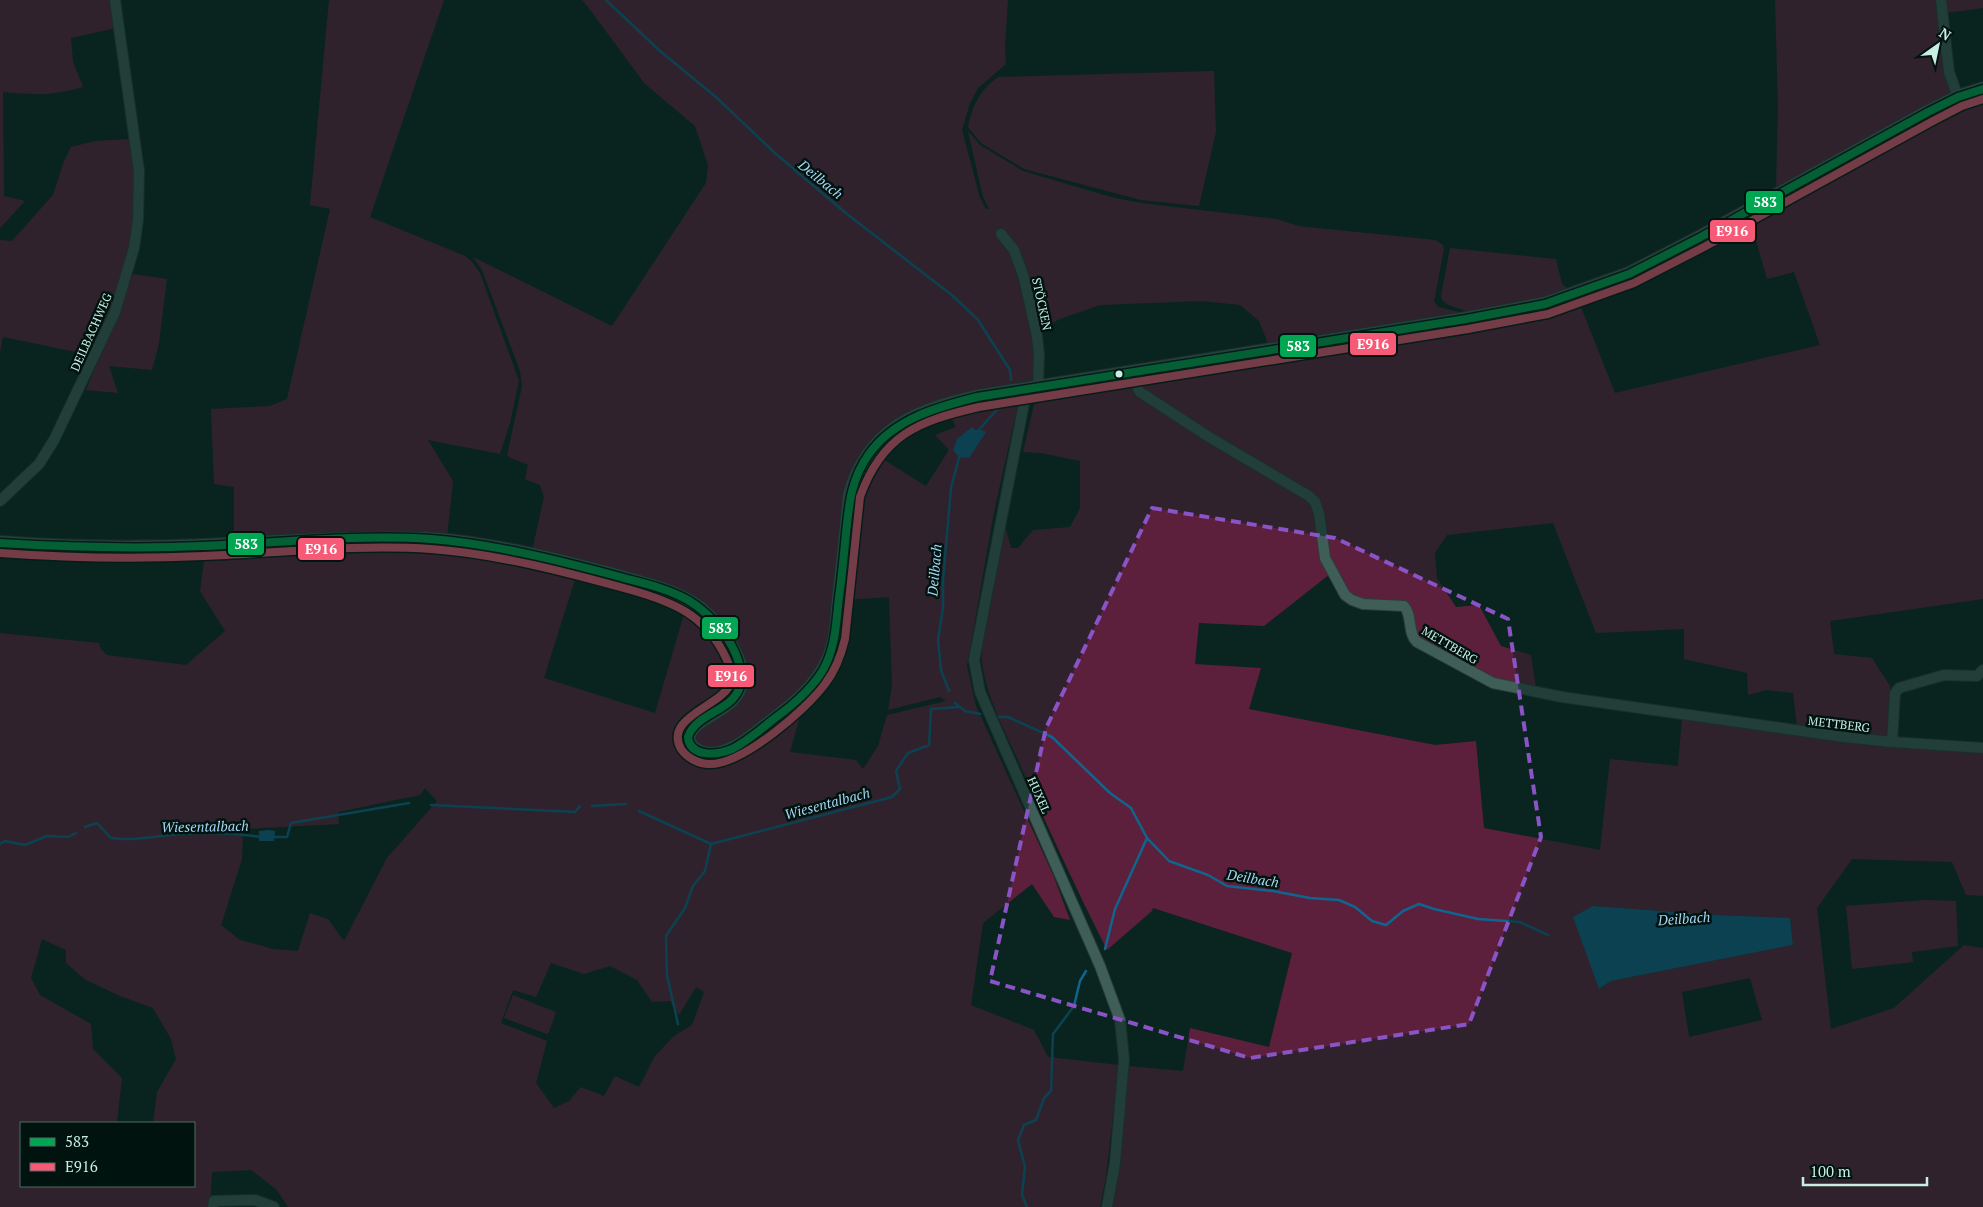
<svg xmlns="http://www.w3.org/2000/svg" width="1983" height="1207" viewBox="0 0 1983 1207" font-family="'PT Serif',serif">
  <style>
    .green { fill: #5d203c; fill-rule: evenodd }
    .water { fill: #0f658e }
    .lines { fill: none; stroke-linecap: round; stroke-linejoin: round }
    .stream { stroke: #0f658e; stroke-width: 2.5 }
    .minor-casing { stroke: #2b3e39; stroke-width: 12 }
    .major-casing { stroke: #2b3e39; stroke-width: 16 }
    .minor { stroke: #405e58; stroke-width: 10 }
    .major { stroke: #4d6365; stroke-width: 14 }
    .bus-1-casing { stroke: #00130f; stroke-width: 11 }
    .bus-2-casing { stroke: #00130f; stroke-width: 11 }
    .bus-1 { stroke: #00a651; stroke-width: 8 }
    .bus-2 { stroke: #f75a77; stroke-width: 8 }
    .marked { fill: none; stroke: #8a53c6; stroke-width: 4; stroke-dasharray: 10 6; stroke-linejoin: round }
    .bus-dot { fill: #c8eee4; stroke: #00130f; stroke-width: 2 }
    .labels { text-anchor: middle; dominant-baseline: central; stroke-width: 5; stroke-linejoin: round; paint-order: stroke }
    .street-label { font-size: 12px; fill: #c8eee4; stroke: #00130f }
    .water-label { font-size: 14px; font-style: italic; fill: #a7d6f5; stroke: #00130f }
    .line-badge { stroke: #00130f; stroke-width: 2 }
    .badge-label { font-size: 14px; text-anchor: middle; font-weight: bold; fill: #fff }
  </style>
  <rect width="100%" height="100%" fill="#0a241f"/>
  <path class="green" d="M0,0H111L116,28L71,38L73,62L83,87C51,96 36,95 3,92L4,196L25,201L0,228Z
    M329,0H444L370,217L465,256L472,262L480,273L519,381L510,423L500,454L428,440L453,481L447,537L234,540V487L214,484L211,409L270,406L287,399L330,209L310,205Z
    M582,0H1008L1005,47L1006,64L978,88L970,103L962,130L980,198L986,209H989L983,197L968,131L980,145L1023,171L1111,197L1141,203L1276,219L1298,226L1435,240L1443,245L1444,249L1434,301L1438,307L1459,312L1461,315L1269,346L1259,321L1240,305L1202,301L1100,305L1060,319L1037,331L1041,347L1032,381L880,433L853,467L845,493L829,647L817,669L791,699L728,746L714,749L701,747L695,740L698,730L744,685L713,614L532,551L544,497L540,485L525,479L528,465L507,456L522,386L520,371L482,270L473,257L612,326L706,183L708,165L695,126L645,84L588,7Z
    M1775,0H1939L1953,92L1776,188L1778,106Z
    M1945,0H1983V8L1946,13Z
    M1214,71L1216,132L1199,206L1141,200L1024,169L981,143L968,127C973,105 979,91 998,77Z
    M1983,99V599L1830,621L1834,654L1872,658L1890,686L1894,738L1797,727L1793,693L1767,690L1748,695L1747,673L1684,659V629L1596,633L1553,523L1447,535L1435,553L1437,578L1456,607L1479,605L1501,646L1531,655L1536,688L1490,679L1414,635L1410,610L1363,601L1346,593L1327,558L1317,501L1142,391L1137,375L1577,297L1615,393L1820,345L1794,272L1767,279L1749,216C1825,175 1901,129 1983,99Z
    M131,139L136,170L131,246L112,310L93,346L91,355L3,337L0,352V240L12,241L53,195L64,161L71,147L95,141Z
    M1450,248L1556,259L1562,284L1570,291L1532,301L1468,313C1460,306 1443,308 1441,296Z
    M133,274L167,279L159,343L152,370L109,366L118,393L86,390Z
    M1132,378L1134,383L1314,503L1330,574L1264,626L1199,623L1195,664L1261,668L1249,709L1435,745L1476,741L1484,828L1600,850L1610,759L1678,766L1682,719L1843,740L1983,752V896L1966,895L1952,862L1852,859L1817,908L1831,1029L1894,1008L1964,945L1983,948V1207H1113L1128,1066L1183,1071L1190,1028L1269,1047L1292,953L1153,908L1152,911L1107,950C1077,891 1049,830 1022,769C1006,732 983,693 981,652C980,614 996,564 1005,526L1011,548H1018L1033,530L1070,527L1080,508V461L1041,453L1023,452L1036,396ZM1593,906L1717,915L1790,918L1793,945L1611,981L1600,989ZM1750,978L1762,1020L1689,1037L1682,992Z
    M1017,397L1018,404L994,512L967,666L976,706L1054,877L1070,920L1054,917L1032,884L983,923L971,1005L1034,1030L1048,1057L1119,1065L1106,1176L1100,1207H288L277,1190L251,1170L212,1172L210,1207H0V633L99,643L101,649L107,655L186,665L225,631L200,591L205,553L293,548L368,550L439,547L578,570L544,678L655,713L687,604L716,631L737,669L734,690L683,744L681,754L700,760H710L792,712L802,709L790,752L856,760L863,769L878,746L887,715L946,701L940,697L888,710L892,686L889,597L844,600L857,481L873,453L926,486L949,450L935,435L956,427L947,408ZM425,788L437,801L387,858L344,941L328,919L310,913L298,951L273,949L240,940L221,925L242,859L243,829L339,824L338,812L420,795ZM42,939L66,950V963L86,980L120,996L153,1008L171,1039L176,1059L157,1092L153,1123H194V1186H21V1123H125L117,1122L122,1078L93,1049L91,1024L40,995L31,978ZM551,963L584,974L610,966L637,980L652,1002L670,1001L679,1015L696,987L704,992L692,1025L674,1036L655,1056L639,1087L615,1076L604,1096L581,1087L569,1101L554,1108L536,1083L547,1041L501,1023L513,990L536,997Z
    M1925,900L1956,901L1958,946L1912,952L1913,962L1852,969L1846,906Z
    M513,995L556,1012L549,1032L547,1034L504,1018Z"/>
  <path class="water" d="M972,427L975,430H982L986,432L969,458L959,457L953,450L957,439Z
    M269,830L275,831L274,841H259V831Z
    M1593,906L1717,915L1790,918L1793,945L1611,981L1599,989L1573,917Z"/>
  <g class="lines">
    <path class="stream" d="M606,0L660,51L716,97L776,154L847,214L953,296L978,320L1010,370L1011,380
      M977,432L1001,405
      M949,691L941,670L938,640L943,608V581L951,488L960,454
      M955,703L965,711L980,714
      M999,717H1008L1052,737L1110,793L1131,808L1147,838L1169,861L1208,875L1227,886L1273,891L1310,898L1339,900L1355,907L1372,921L1386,925L1403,911L1419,904L1434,909L1478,919L1520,922L1548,935
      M431,805L575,812L580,806
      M592,806L626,804
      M639,811L711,844L892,797L900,789L896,771L908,753L929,745L931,709L959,707
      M85,827L97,823L111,838C134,841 157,836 180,834C207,832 234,833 261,837
      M271,837H287L291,823L409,803
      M0,844L5,841L25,845L47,836L68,837L76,833
      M1105,949L1115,909L1147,838
      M678,1024L667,975L666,936L685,908L693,886L705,871L711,844
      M1027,1207L1022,1195L1025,1167L1018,1140L1024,1125L1036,1120L1044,1098L1051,1091L1053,1034L1074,1006L1080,981L1086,971"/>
    <g class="minor-casing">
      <path id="minor" d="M1941,0L1949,72L1958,97
        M1001,234L1014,250L1024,278L1037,336L1039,355L1038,386
        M1133,371L1135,382L1140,392L1209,437L1309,496L1315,502L1319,513L1325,558L1345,595L1352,600L1363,604L1404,606C1413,616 1407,633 1417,642L1493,683L1562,697L1844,737L1892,742L1983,748
        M1027,388L974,660L980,692L1100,966L1120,1020L1124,1059L1115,1163L1107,1207
        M0,501L39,464L54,440L115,312L134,248L138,220L139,171L115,0
        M1892,742L1895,693L1899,688L1944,675L1977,676L1983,670
        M213,1207L214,1201L255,1200L274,1207"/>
    </g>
    <g class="major-casing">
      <path id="major" d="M0,543C68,548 136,549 204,546C261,543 319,539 376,539C397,539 418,538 438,540C503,546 569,563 631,580C651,586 672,591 689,601C712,614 744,654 741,681C738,710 699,714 690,732C683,746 700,754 711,754C732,753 750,738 765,726C789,708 816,688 828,660C837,641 837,619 839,599C843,564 847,529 850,495C868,430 916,410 977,397L1466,319L1545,304L1629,274L1699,238L1928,112L1958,97L1983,89"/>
    </g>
    <use href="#minor" class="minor"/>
    <use href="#major" class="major"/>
    <g class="bus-1-casing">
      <path id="bus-1" d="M0,543C67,547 135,549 202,546C278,543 355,534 431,539C493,544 553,559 613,575C637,582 665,587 688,600C713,615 740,647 741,677C742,711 697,710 688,737C690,758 718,755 732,749C748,741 761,729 775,718C793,705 811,690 823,670C836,647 836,622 839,597C842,576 844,554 846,533C849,504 851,479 869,454C894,419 937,407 977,397L1466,319L1545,304L1629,274L1699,238L1928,112L1958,97L1983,89"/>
    </g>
    <g class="bus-2-casing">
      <path id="bus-2" d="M0,553C68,558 136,559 204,556C279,553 356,544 431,549C498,554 566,572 631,590C673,602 706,615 726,658C730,666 733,676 730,684C722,706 663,717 681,749C687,758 699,764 709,764C742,765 806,710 825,684C835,671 841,656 845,639L860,497C882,435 918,421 979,407L1468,329L1548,314L1634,283L1704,247L1933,121L1962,106L1983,99"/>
    </g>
    <use href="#bus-1" class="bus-1"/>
    <use href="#bus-2" class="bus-2"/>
  </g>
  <path d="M0 0H1983V1207H0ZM1152,508L1335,538L1508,619L1541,837L1469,1024L1250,1058L990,981L1046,728Z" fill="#0a241f" fill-opacity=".55" fill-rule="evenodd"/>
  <path class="marked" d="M1152,508L1335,538L1508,619L1541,837L1469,1024L1250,1058L990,981L1046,728Z"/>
  <circle class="bus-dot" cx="1119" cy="374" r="4.5"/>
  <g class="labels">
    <g class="street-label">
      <text transform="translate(1042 304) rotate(78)">STÖCKEN</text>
      <text transform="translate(91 332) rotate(-66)">DEILBACHWEG</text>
      <text transform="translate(1450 645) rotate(30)">METTBERG</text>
      <text transform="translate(1839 724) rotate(7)">METTBERG</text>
      <text transform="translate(1039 795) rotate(66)">HUXEL</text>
    </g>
    <g class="water-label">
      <text transform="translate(821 179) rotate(39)">Deilbach</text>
      <text transform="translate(934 570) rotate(-85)">Deilbach</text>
      <text transform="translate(827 803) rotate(-15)">Wiesentalbach</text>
      <text transform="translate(205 826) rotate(-1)">Wiesentalbach</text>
      <text transform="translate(1253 878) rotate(9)">Deilbach</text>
      <text transform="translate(1684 918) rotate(-4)">Deilbach</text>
    </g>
  </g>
  <g class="line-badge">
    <rect x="1745" y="190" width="39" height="24" rx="5" fill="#00a651"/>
    <rect x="1709" y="219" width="47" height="24" rx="5" fill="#f75a77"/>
    <rect x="1349" y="332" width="48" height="24" rx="5" fill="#f75a77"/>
    <rect x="1279" y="334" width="38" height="24" rx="5" fill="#00a651"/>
    <rect x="227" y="532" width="38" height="24" rx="5" fill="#00a651"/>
    <rect x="297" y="537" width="48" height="24" rx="5" fill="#f75a77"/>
    <rect x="701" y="616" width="38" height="24" rx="5" fill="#00a651"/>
    <rect x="707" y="664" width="48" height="24" rx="5" fill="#f75a77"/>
  </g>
  <g class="badge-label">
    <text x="1765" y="207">583</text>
    <text x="1732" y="236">E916</text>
    <text x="1373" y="349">E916</text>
    <text x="1298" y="351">583</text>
    <text x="246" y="549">583</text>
    <text x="321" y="554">E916</text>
    <text x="720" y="633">583</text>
    <text x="731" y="681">E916</text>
  </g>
  <rect x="20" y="1122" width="175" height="65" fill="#00130f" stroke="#506b64"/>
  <rect x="30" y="1138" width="25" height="8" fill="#00a651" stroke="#506b64"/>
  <text x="65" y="1147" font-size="15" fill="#c8eee4">583</text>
  <rect x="30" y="1163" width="25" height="8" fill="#f75a77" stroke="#506b64"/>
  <text x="65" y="1172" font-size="15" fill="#c8eee4">E916</text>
  <g transform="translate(1938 45) rotate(33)" stroke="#00130f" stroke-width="4" paint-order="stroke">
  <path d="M0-4L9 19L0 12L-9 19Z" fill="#c8eee4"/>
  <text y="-8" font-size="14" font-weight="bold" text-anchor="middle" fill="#c8eee4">N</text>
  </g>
  <path d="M1803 1177v8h124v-8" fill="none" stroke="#c8eee4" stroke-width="2.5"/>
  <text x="1810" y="1177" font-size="15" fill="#c8eee4" stroke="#00130f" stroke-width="4" paint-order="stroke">100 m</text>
</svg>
